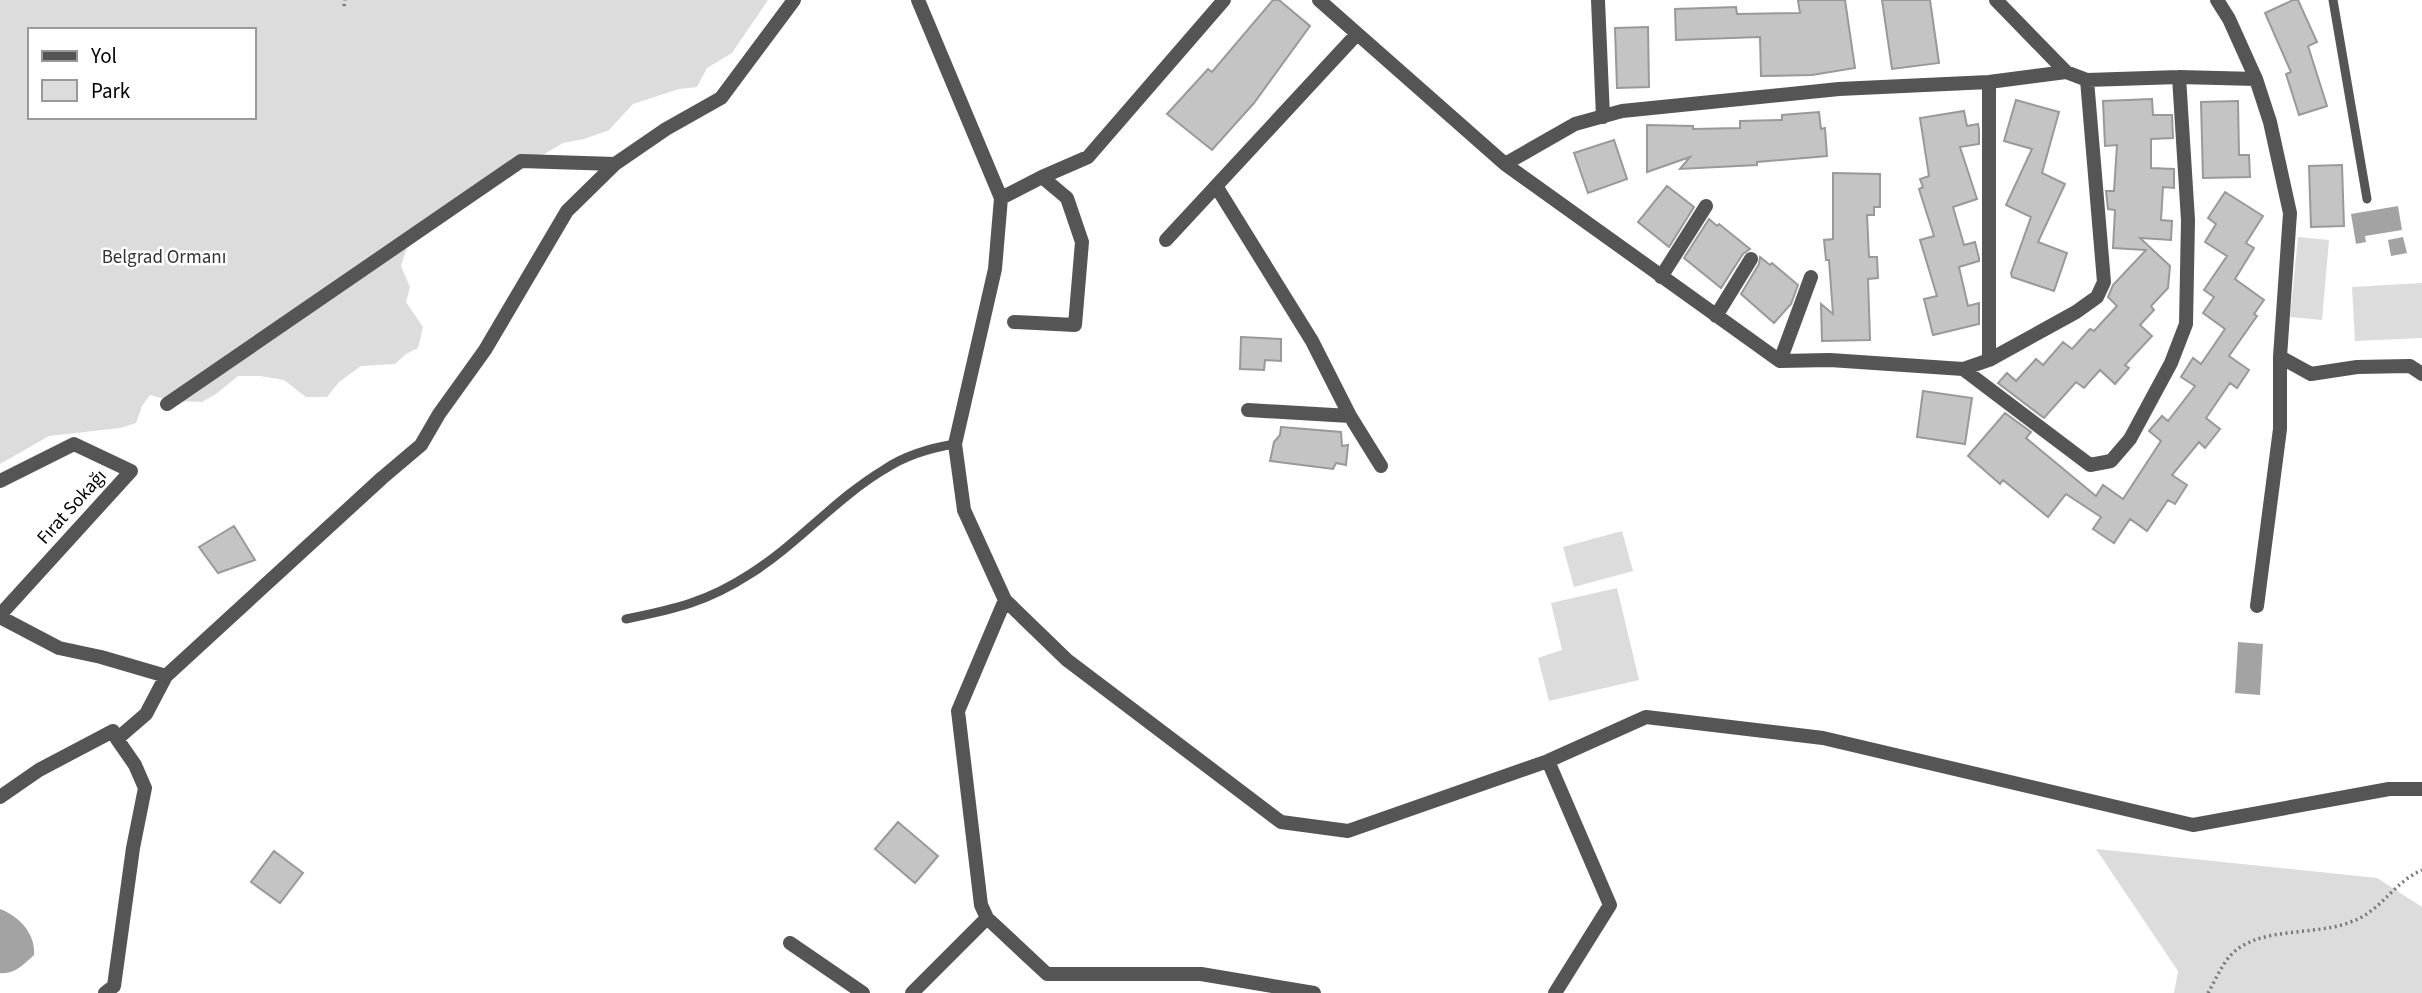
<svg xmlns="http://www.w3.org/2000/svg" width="2422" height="993" viewBox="0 0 2422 993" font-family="'Source Sans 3',sans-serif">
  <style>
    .green { fill: #dcdcdc; fill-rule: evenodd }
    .water { fill: #a3a3a3 }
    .building { fill: #c4c4c4; stroke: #999; stroke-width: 2 }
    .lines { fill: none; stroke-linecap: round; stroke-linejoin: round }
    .path { stroke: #777; stroke-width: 3.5; stroke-dasharray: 2 3.5; stroke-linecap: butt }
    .service { stroke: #555; stroke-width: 9 }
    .minor { stroke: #555; stroke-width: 14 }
    .labels { text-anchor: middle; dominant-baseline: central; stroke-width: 5; stroke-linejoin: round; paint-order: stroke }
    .park-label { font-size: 19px; fill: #333; stroke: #fff }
    .street-label { font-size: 19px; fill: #000; stroke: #fff }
  </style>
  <rect width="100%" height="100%" fill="#fff"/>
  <path class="green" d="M0,0H768L732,53L707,68L697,87L679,89L633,104L609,130L584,139L563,143L541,156L497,173L407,247L401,266L410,287L406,302L423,327L418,348L406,354L395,364L361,366L339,382L327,397H306L284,380L260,376H238L216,394L202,402L172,401L150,395L142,406L136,423L120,428L49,436L0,464ZM30,30H254V117H30Z
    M2298,237L2329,240L2322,320L2290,317Z
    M2422,283V338L2355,341L2352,287Z
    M1622,531L1633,571L1574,587L1563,547Z
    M1617,588L1639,680L1549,701L1538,658L1562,650L1551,603Z
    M2096,849L2377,878L2422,907V993H2174L2178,971Z"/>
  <path class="water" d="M2398,206L2402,230L2365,236L2366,242L2356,244L2351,214Z
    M2403,237L2407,253L2391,256L2388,240Z
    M2238,642L2263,644L2260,695L2235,693Z
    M0,909C19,916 36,934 34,955C24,964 14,975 0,973Z"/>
  <path class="building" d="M1273,0H1279L1310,26L1254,103L1212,150L1167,114L1208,69L1212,72Z
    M1798,0H1845L1855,68L1812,75L1761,76L1760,37L1676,40L1675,9L1736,7L1737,14L1800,13Z
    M1882,0H1930L1939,63L1892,69Z
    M2293,0H2298L2317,42L2308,46L2327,106L2299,115L2286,74L2291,72L2265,13Z
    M1648,27L1649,87L1617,88L1615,28Z
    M2152,99L2153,115H2172L2173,138L2151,139V168L2174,169V188L2163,187L2161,220L2172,221L2171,240L2140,238L2170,266L2168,288L2151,306L2154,310L2140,325L2152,336L2125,365L2129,368L2115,384L2100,370L2084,388L2076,382L2044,418L1998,383L2007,373L2016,381L2036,359L2043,365L2063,342L2072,349L2090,329L2094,331L2117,306L2108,297L2113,285L2146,250L2113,248L2115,210L2108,209L2106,191H2114L2117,145L2105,146L2103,101Z
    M2016,100L2059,112L2042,173L2065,184L2038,242L2067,253L2054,291L2012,277L2011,273L2031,217L2006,205L2032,149L2004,141Z
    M2238,101L2239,155H2249L2250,177L2203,178L2201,102Z
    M1964,111L1967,126L1978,124L1979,130V144L1960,147L1977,199L1953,207L1964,245L1975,242L1979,258V261L1959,267L1968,306L1979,303V324L1933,335L1924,299L1937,296L1920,240L1934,236L1919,189L1923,187L1920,179L1929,176L1920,118Z
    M1819,112L1821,129L1825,128L1827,156L1757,162V165L1680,169L1690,157L1647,172V125L1693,126V129L1740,128V121L1782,120V115Z
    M1614,140L1627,179L1588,193L1574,153Z
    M2342,165L2344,226L2311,227L2309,166Z
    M1833,173L1880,174V207H1874V215H1867L1869,257H1877L1878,278L1868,279L1870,340L1822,341L1821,304L1833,314L1829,260H1826L1824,240L1833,239Z
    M1667,186L1694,207L1669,247L1638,222Z
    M2225,192L2263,216L2246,243L2254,248L2235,279L2264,300L2254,314L2257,316L2229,356L2249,370L2237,388L2230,383L2206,418L2220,429L2205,448L2199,442L2172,475L2187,485L2175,504L2168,500L2147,531L2130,519L2114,543L2093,529L2101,517L2066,494L2048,517L2003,480L2000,484L1968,456L2005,413L2031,432L2026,438L2096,496L2103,485L2123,499L2161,441L2149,431L2162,416L2168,421L2195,386L2181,377L2193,358L2201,364L2225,329L2203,313L2214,297L2204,290L2227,256L2205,242L2216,224L2208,218Z
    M1709,219L1717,226L1719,224L1750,249L1743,254L1721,288L1684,258Z
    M1760,257L1770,265L1772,263L1798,285L1791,304L1774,323L1741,294L1759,264Z
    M1241,337L1281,339V361L1265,360L1264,370L1240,369Z
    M1923,391L1972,398L1965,444L1917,437Z
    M1281,427L1341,432L1342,446L1348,445L1346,465L1336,463L1333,469L1270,461L1274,442L1280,435Z
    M234,526L255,560L218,573L199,547Z
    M898,822L938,856L915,883L875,849Z
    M274,851L303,873L280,903L251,882Z"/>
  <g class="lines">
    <path class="path" d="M344,6L345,0
      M2208,993C2215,981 2221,966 2230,956C2258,924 2320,938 2358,919C2383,907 2396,881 2422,870"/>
    <path class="service" d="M2333,0L2367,199
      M626,619C675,609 707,602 750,574C798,544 836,498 885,469C906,455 930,448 955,444"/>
    <path class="minor" d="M918,0L1001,198L995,269L955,444L964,510L1005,600L1067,660L1281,822L1348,831L1548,761L1646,717L1823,738L2193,825L2389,789H2422
      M1319,0L1505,164
      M1598,0L1603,117
      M1996,0L2066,72
      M2217,0L2229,19L2256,79L2270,122L2290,213L2280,357V429L2257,606
      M2087,80L2104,282L2097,297L2076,312L1989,360L1963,369L1830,360L1780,361L1505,164L1575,124L1622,111L1839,89L1989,82L2066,72L2087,80L2179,77L2256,79
      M1989,82V360
      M1216,186L1312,341L1350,416L1381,466
      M1001,198L1042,177L1088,157L1224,0
      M1166,240L1357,34
      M1661,277L1706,206
      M1716,316L1751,259
      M1014,322L1075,325L1082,242L1067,198L1042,177
      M2280,357L2311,374L2357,367L2410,366L2422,374
      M1780,361L1811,277
      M1963,369L2090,465L2111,461L2130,439L2171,363L2186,324L2188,220L2179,77
      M167,404L521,161L615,164
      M1248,410L1350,416
      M0,481L74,444L131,471L0,615
      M1005,600L958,711L981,905L987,918L1047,974H1201L1314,993
      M0,617L59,648L101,657L166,676
      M1548,761L1610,905L1555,993
      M0,797L39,770L113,731L117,739L146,714L166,676L382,478L421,445L439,414L485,350L567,211L615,164L666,129L721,98L794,0
      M790,943L863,993
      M105,993L114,986L133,848L145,788L135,765L117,739
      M912,993L987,918"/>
  </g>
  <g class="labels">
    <g class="park-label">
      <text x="164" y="257">Belgrad Ormanı</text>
    </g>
    <g class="street-label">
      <text transform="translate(72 507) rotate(-48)">Fırat Sokağı</text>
    </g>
  </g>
  <rect x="28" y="28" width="228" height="91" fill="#ffffff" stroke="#999999" stroke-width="2"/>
  <rect x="42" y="51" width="35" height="10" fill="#555555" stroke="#999999" stroke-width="2"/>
  <text x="91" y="63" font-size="21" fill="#000000">Yol</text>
  <rect x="42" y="80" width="35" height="21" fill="#dcdcdc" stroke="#999999" stroke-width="2"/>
  <text x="91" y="98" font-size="21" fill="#000000">Park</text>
</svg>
